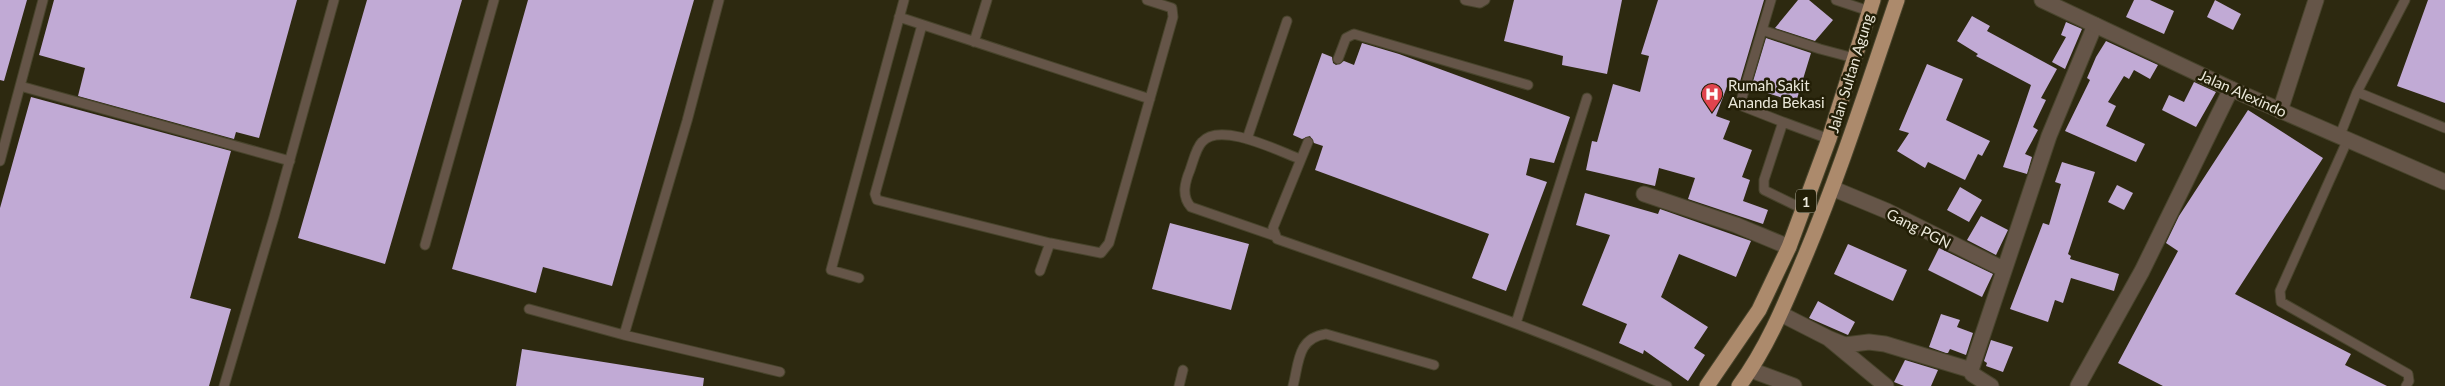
<svg xmlns="http://www.w3.org/2000/svg" width="2445" height="386" viewBox="0 0 2445 386" font-family="Lato,sans-serif">
  <style>
    .building { fill: #c1aad5 }
    .lines { fill: none; stroke-linecap: round; stroke-linejoin: round }
    .service-casing { stroke: #48442c; stroke-width: 11 }
    .minor-casing { stroke: #48442c; stroke-width: 17 }
    .tertiary-casing { stroke: #48442c; stroke-width: 17 }
    .trunk-casing { stroke: #48442c; stroke-width: 17 }
    .service { stroke: #655548; stroke-width: 9 }
    .minor { stroke: #655548; stroke-width: 15 }
    .tertiary { stroke: #655548; stroke-width: 15 }
    .trunk { stroke: #ac8a6c; stroke-width: 15 }
    .labels { text-anchor: middle; dominant-baseline: central; stroke-width: 5; stroke-linejoin: round; paint-order: stroke }
    .shield { fill: #231f07; stroke: #afac9b; stroke-width: 1 }
    .shield-label { font-size: 14px; font-weight: bold; fill: #ebe8da }
    .street-label { font-size: 15px; fill: #ebe8da; stroke: #231f07 }
    .poi-label { font-size: 15px; fill: #ebe8da; stroke: #231f07; text-anchor: start }
  </style>
  <rect width="100%" height="100%" fill="#2d2910"/>
  <path class="building" d="M0,0H27L4,81L0,80Z
    M54,0H297L259,138L236,132L234,139L78,96L85,68L39,55Z
    M367,0H462L385,264L298,238Z
    M528,0H694L612,286L543,267L536,293L452,269Z
    M1514,0H1622L1607,74L1562,65L1563,56L1504,41Z
    M1658,0H1764L1739,85L1729,81L1716,116L1730,121L1723,139L1752,150L1742,177L1750,180L1743,201L1768,210L1763,224L1688,199L1695,178L1659,168L1655,186L1586,170L1592,141L1597,142L1613,84L1640,92L1649,56L1641,54Z
    M1798,0H1809L1833,20L1815,41L1775,28Z
    M2134,0H2150L2174,11L2164,34L2126,17Z
    M2215,0L2241,14L2233,30L2207,17Z
    M2428,0H2445V103L2397,86Z
    M1972,16L1990,26L1987,31L2057,69L2041,98L2046,100L2033,127L2038,130L2025,154L2032,157L2027,174L2003,167L2031,85L1976,56L1978,54L1957,41Z
    M2066,22L2082,29L2065,69L2052,62L2066,37L2061,35Z
    M1766,38L1811,53L1796,102L1751,88Z
    M2106,41L2158,65L2150,79L2134,70L2129,79L2124,76L2108,102L2116,106L2106,126L2145,144L2136,162L2065,131L2090,80L2087,78L2096,57Z
    M1362,43L1399,54L1570,117L1554,163L1530,158L1526,175L1547,182L1506,291L1472,278L1489,234L1315,170L1323,146L1314,143L1310,136L1302,139L1293,135L1322,53L1332,57L1333,63L1336,65L1344,61L1354,65Z
    M1927,64L1963,79L1946,120L1990,141L1982,156L1978,154L1965,180L1928,162L1925,168L1897,151L1909,133L1899,130Z
    M2194,82L2216,92L2196,127L2162,110L2169,95L2184,102Z
    M31,97L231,151L190,298L231,309L209,386H0V208Z
    M2248,110L2323,158L2235,294L2351,354L2345,365L2387,386H2163L2118,363L2178,251L2166,243L2179,216Z
    M2062,162L2095,172L2068,254L2071,256L2070,259L2119,274L2114,291L2071,278L2063,303L2055,300L2048,322L2010,309L2043,223L2049,225L2061,184L2055,182Z
    M2117,185L2133,193L2124,210L2108,202Z
    M1960,187L1982,200L1969,222L1947,210Z
    M1585,193L1658,214L1660,209L1751,241L1736,277L1679,254L1661,297L1708,327L1694,348L1705,355L1688,381L1644,350L1643,354L1619,343L1627,324L1582,305L1610,235L1576,225Z
    M1981,216L2008,230L1996,255L1967,240Z
    M1170,223L1249,244L1231,310L1152,289Z
    M1848,244L1907,270L1893,301L1834,274Z
    M1939,248L1993,274L1982,297L1928,270Z
    M1818,301L1855,322L1848,335L1809,318Z
    M1941,314L1960,320L1957,327L1973,333L1966,355L1950,349L1948,353H1946L1929,347Z
    M1991,340L2013,347L2003,372L1986,366L1987,363L1984,361Z
    M522,349L704,378L703,386H516Z
    M1905,360L1938,370L1931,386H1904L1894,382Z"/>
  <g class="lines">
    <g class="service-casing">
      <path id="service" d="M1465,0L1480,3L1485,0
        M1771,0L1741,101L1742,106L1783,122
        M1836,0L1869,11
        M899,17L1150,99
        M922,25L875,194L877,200L1050,243L1101,253L1109,243L1173,17L1172,8L1147,0
        M1762,30L1820,49L1854,58
        M974,42L987,0
        M1338,59L1346,38L1354,34L1528,85
        M20,86L290,161
        M2357,92L2445,128
        M2340,135L2357,92L2405,0
        M1247,139L1287,21
        M2348,139L2280,291L2281,302L2408,374L2409,381L2406,386
        M1308,142L1273,228L1277,239C1408,285 1540,328 1667,386
        M0,161L43,0
        M1803,209L1764,190V180L1783,122L1829,139
        M1275,236L1191,207C1181,196 1185,182 1190,170C1193,162 1196,148 1202,142C1220,121 1278,151 1300,159
        M425,245L494,0
        M1040,271L1050,243
        M859,278L831,270L904,0
        M529,309L624,335L687,121L719,0
        M1516,323L1587,98
        M624,335L780,372
        M224,386L274,217L334,0
        M1179,386L1183,370
        M1293,386C1299,363 1297,338 1326,334L1434,365"/>
    </g>
    <g class="minor-casing">
      <path id="minor" d="M2280,111L2316,0
        M1834,189L1887,211L2003,269
        M1644,194L1736,225L1789,247
        M1781,314L1828,338L1886,386
        M1828,338L1845,345L1869,342L1885,344L1971,370L1972,374L1991,386
        M1751,370L1794,386
        M1971,370L2049,136L2095,25
        M2078,386L2142,271L2231,89"/>
    </g>
    <g class="tertiary-casing">
      <path id="tertiary" d="M2042,0L2231,89L2445,182"/>
    </g>
    <g class="trunk-casing">
      <path id="trunk" d="M1707,386L1759,310L1789,247L1829,139L1873,0
        M1739,386C1767,348 1785,304 1803,261C1839,176 1867,88 1897,0"/>
    </g>
    <use href="#service" class="service"/>
    <use href="#minor" class="minor"/>
    <use href="#tertiary" class="tertiary"/>
    <use href="#trunk" class="trunk"/>
  </g>
  <defs>
    <g id="hospital-pin" transform="scale(1.125)"><path d="M0 17L-7.5 6A9.5 9.5 0 1 1 7.5 6Z" fill="#e0444e" stroke="#231f07"/><path d="M-5-5h3v3.5h4V-5h3V5h-3V1.5h-4V5h-3Z" fill="#fff"/></g>
  </defs>
  <g fill-rule="evenodd">
    <use href="#hospital-pin" x="1712" y="94"/>
  </g>
  <g class="labels">
    <rect class="shield" x="1796" y="189.5" width="20" height="23" rx="4"/>
    <g class="shield-label">
      <text x="1806" y="201">1</text>
    </g>
    <g class="street-label">
      <text transform="translate(1850 73) rotate(-73)">Jalan Sultan Agung</text>
      <text transform="translate(2243 93) rotate(24)">Jalan Alexindo</text>
      <text transform="translate(1919 228) rotate(27)">Gang PGN</text>
    </g>
    <g class="poi-label">
      <text x="1728" y="85">Rumah Sakit<tspan x="1728" dy="17">Ananda Bekasi</tspan></text>
    </g>
  </g>
</svg>
